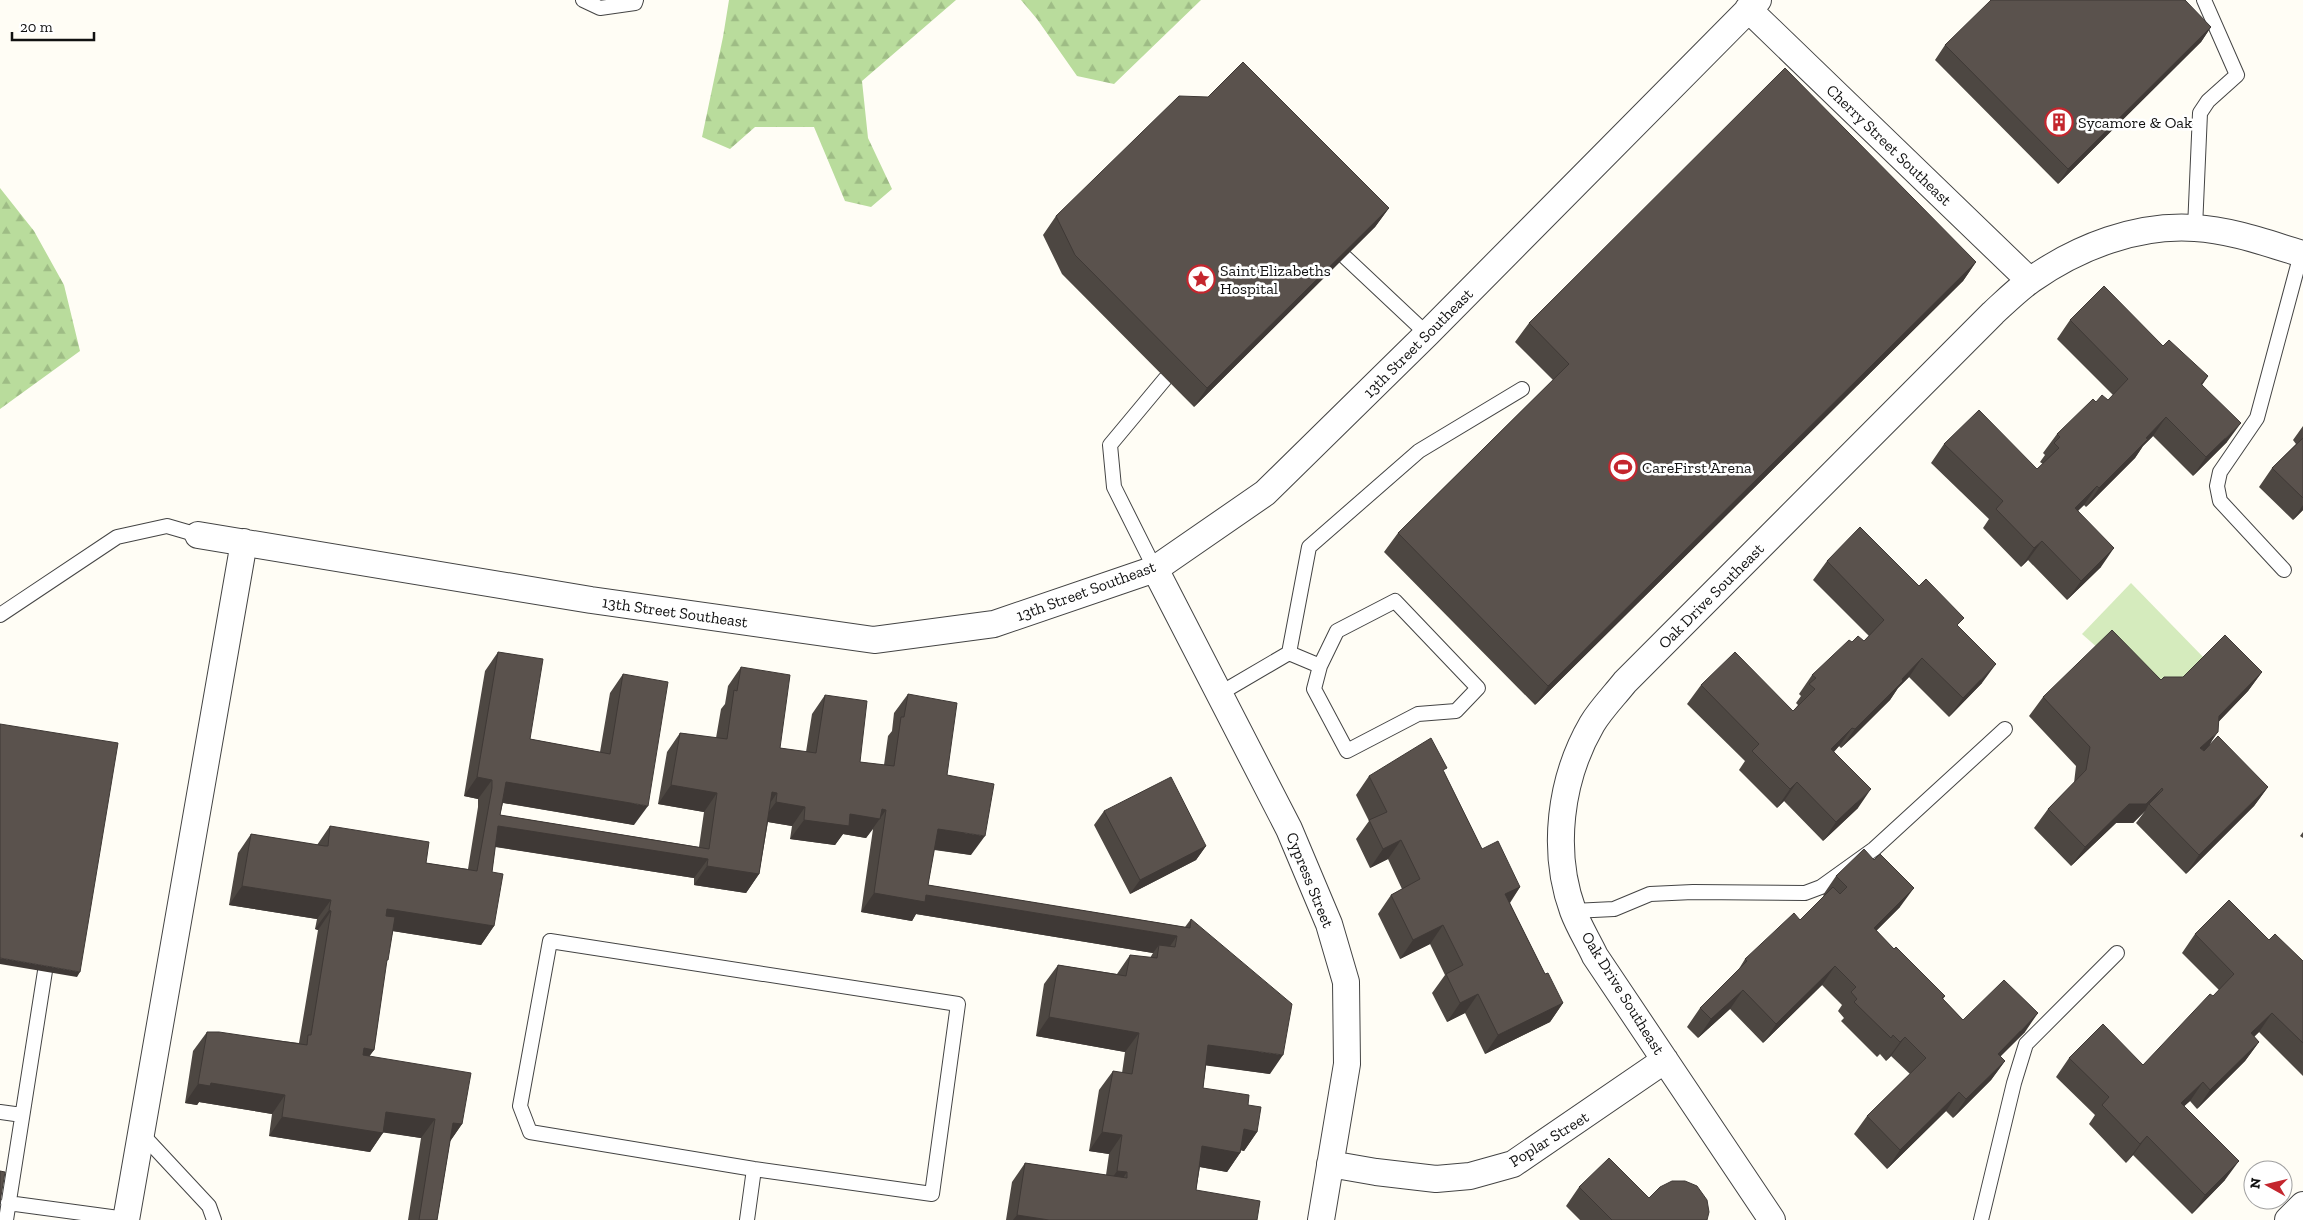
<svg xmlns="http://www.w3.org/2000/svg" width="2303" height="1220" viewBox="0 0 2303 1220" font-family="'Zilla Slab',serif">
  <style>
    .grass { fill: #d5ebbd }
    .forest { fill: url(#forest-firs) }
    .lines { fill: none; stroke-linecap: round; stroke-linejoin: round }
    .lane-casing { stroke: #444; stroke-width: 16 }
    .street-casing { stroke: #444; stroke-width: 28 }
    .lane { stroke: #fff; stroke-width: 14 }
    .street { stroke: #fff; stroke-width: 26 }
    .wall { fill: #4d4742 }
    .shaded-wall { fill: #3f3936 }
    .building { fill: #5a524d; stroke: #3f3936 }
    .labels { text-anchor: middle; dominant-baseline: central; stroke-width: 5; stroke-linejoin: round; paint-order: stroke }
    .poi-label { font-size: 16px; fill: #111; stroke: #fff; text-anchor: start }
    .street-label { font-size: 16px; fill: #111; stroke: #fff }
  </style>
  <defs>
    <pattern id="forest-firs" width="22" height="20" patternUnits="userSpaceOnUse" patternTransform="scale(1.25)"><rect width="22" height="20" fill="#b9dc9c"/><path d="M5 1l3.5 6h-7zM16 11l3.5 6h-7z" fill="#9ebc85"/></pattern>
  </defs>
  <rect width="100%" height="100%" fill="#fffdf5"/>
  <path class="grass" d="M2131,583L2205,659L2169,696L2099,649L2082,634Z"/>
  <path class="forest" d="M729,0H956L862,81L868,138L892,189L871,207L845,201L814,127H755L730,149L702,137L723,37Z
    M1021,0H1201L1114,84L1077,76L1037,19Z
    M0,188L34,231L64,285L80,351L0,409Z"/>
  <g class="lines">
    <g class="lane-casing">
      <path id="lane" d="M583,0L600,8L635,3L636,0
        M2195,228L2200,113L2208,101L2237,75L2204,0
        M1345,257L1427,334
        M1155,569L1114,487L1110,445L1165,379
        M2284,570L2220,501L2217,486L2220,472L2257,418L2301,254
        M0,615L117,537L167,526L198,535
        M1289,653L1320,666L1314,689L1347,751L1418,714L1456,711L1478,688L1395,601L1337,631L1320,666
        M1219,694L1289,653L1309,547L1419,451L1522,389
        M1573,911L1614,909L1650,894L1693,892L1805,893L1821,887L1874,849L2005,729
        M550,941L958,1004L932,1194L754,1169L530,1132L520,1106Z
        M0,1112L22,1115
        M140,1132L209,1206L214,1220
        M8,1203L126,1219
        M6,1220L45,971
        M747,1220L754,1169
        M1981,1220L2014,1083L2026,1044L2117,953"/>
    </g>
    <g class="street-casing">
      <path id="street" d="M1748,9L2030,281
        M198,535L591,600L874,640L994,624L1155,569L1265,493L1427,334L1758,0
        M1155,569L1289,829L1329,924L1346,982L1347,1064L1321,1220
        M1330,1164L1376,1172L1436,1179L1470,1176L1513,1164L1665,1060
        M126,1220L244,542
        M1772,1220L1595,956C1588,941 1579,927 1573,911C1551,851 1560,779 1592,724C1601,709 1614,696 1625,682L1993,313C2005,302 2017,290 2031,280C2078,247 2137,224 2195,228C2231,230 2269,244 2303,254
        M2288,1220L2303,1205"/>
    </g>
    <use href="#lane" class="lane"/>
    <use href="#street" class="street"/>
  </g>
  <path class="wall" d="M2211,27L2201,42L2058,184L1935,60L1945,45Z
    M1389,208L1375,227L1194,407L1062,274L1043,235L1056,216Z
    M1976,262L1963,281L1535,705L1384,552L1398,533L1553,380L1515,342L1529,323Z
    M2070,320L2163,346L2208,376L2202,385L2227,442L2193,476L2153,436L2143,446L2135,458L2086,507L2084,505L2078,510L2101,567L2067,600L2028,560L2021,567L1983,528L1989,519L1931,463L1944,444L2037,469L2043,464L2040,462L2045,455L2043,453L2057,434L2096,402L2108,400L2113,395L2057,339Z
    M2303,426V510L2293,520L2259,487L2272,468L2296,444L2293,440Z
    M1827,561L1958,626L1982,683L1949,717L1909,677L1898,688L1890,700L1854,736L1841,748L1839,746L1834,752L1858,808L1823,841L1784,801L1777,808L1739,770L1745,761L1687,704L1701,685L1793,711L1798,705L1796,703L1801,696L1799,694L1812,675L1852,642L1864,641L1869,636L1813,580Z
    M498,652L530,739L600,752L610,693L623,674L634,825L503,803L500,815L699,847L704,812L658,804L667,752L680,733L716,738L721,709L725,704L728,686L741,667L780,748L806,752L812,714L825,695L860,762L884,765L888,736L892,731L894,713L908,694L947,775L971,855L934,850L928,885L1185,927L1191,919L1270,1074L1206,1065L1203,1088L1248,1105L1257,1132L1244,1151L1241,1150L1240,1153L1227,1172L1200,1167L1196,1190L1257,1220H1006L1012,1182L1025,1163L1106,1175L1109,1154L1089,1151L1099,1090L1113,1071L1122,1073L1125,1052L1036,1036L1044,984L1058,965L1117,974L1130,955L1150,958L1153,953L916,914L912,921L861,912L873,829L866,838L843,834L835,845L790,839L792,826L768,822L759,874L746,893L694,885V878L495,847L492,872L494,926L481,945L393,931L386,963L374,1050L369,1056L462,1124L450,1141L437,1220H408L421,1138L383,1132L370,1152L269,1136L272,1114L199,1102L197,1105L185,1103L193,1051L207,1032L299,1043L318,930L315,929L317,919L229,905L238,853L251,834L317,845L330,826L426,863L468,869L478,807V799L464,796L485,671Z
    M2262,672L2248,691L2219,721L2210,745L2268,787L2254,806L2186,874L2136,823L2145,811L2133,823H2116L2071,866L2034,828L2048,809L2074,783L2076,766L2029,716L2043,697L2183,677Z
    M1444,772L1482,849L1520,887L1510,903L1545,974L1563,1003L1550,1022L1485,1054L1465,1013L1447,1022L1432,993L1445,975L1430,944L1400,959L1378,914L1391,895L1402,889L1388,859L1370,868L1356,839L1369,821L1356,795L1369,776Z
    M1104,811L1206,846L1196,860L1130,894L1094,825Z
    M2303,832V838L2300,836Z
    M1836,876L1900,907L1876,931L1894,949L1945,996L1943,999L1963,1020L2025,1032L2000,1056L2005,1061L1991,1080L1953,1118L1946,1111L1887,1169L1854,1134L1867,1116L1910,1074L1891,1056L1886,1061L1880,1054L1877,1057L1841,1021L1844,1018L1838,1011L1842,1005L1822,985L1763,1043L1730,1009L1698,1038L1687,1027L1700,1008L1737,972L1745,959L1800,920L1824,896L1823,895Z
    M2195,934L2269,940L2303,961V1076L2259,1032L2254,1037L2259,1042L2245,1061L2197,1109L2190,1101L2184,1106L2225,1180L2192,1214L2133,1155L2126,1163L2089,1124L2095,1115L2056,1077L2069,1058L2143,1065L2219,990L2182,953Z
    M1579,1187L1649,1198L1707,1220H1580L1566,1206Z"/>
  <path class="shaded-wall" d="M2211,27L2201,42L2058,184L2068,169Z
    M1389,208L1375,227L1194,407L1207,388Z
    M1976,262L1963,281L1535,705L1548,686Z
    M2208,376L2195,395L2201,384Z
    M2166,417L2153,436L2143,446L2135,458L2086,507L2099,488Z
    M2241,423L2227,442L2193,476L2206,457Z
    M2097,486L2084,505L2062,527L2075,508Z
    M2303,505V510L2293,520Z
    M2042,541L2028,560L2021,567L2034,548Z
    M2114,548L2101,567L2067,600L2081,581Z
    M1922,658L1909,677L1898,688L1890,700L1841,748L1855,729Z
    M1996,664L1982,683L1949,717L1963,698Z
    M2262,672L2248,691L2206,735L2219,716Z
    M1852,728L1839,746L1818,768L1831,749Z
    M2218,732L2205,751L2200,748Z
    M477,777L492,780L478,799L464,796Z
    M506,782L648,806L634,825L493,801Z
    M1797,782L1784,801L1777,808L1790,789Z
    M671,785L717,793L704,812L658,804Z
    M2268,787L2254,806L2186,874L2199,855Z
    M2162,788L2150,805L2149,804L2145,811L2133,823H2116L2071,866L2085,847L2129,804Z
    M1871,789L1858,808L1823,841L1836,822Z
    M772,792L777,793L764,812Z
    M776,802L805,807L792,826L762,821Z
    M882,809L886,810L866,838L843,834L835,845L790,839L804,820L850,814Z
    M498,826L708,859L694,878L485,845Z
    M938,829L985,836L971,855L924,848Z
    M1401,840L1388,859L1370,868L1383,849Z
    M1206,846L1196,860L1130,894L1140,880Z
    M707,866L759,874L746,893L694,885Z
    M242,886L331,900L317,919L229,905Z
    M1520,887L1507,906L1505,894Z
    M1914,888L1900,907L1860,947L1874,928Z
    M874,893L926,895L1177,936L1164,955L1159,945L1153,953L916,914L912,921L861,912Z
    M387,909L494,926L481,945L373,928Z
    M329,910L331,911L318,930L315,929Z
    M1443,925L1430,944L1400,959L1413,940Z
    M0,958L80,972L77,977L0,964Z
    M1835,966L1822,985L1763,1043L1776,1024Z
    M1743,990L1730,1009L1698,1038L1711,1019Z
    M1478,994L1465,1013L1447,1022L1460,1003Z
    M1563,1003L1550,1022L1485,1054L1498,1035Z
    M2038,1013L2025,1032L1984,1073L1998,1054Z
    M2272,1013L2259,1032L2237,1052L2251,1033Z
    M1049,1017L1139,1033L1125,1052L1036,1036Z
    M1905,1037L1891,1056L1886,1061L1900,1042Z
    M2259,1042L2245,1061L2197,1109L2210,1090Z
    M1208,1045L1283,1055L1270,1074L1195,1064Z
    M364,1048L374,1050L360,1069Z
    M2005,1061L1991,1080L1953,1118L1966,1099Z
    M2203,1082L2190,1101L2167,1122L2181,1103Z
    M211,1083L285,1095L272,1114L199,1102L197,1105L185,1103L198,1084Z
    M1959,1092L1946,1111L1887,1169L1900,1150Z
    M386,1112L435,1119L421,1138L373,1131Z
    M282,1117L383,1133L370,1152L269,1136Z
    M453,1123L462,1124L449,1143Z
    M1244,1129L1257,1132L1244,1151L1231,1148Z
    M1102,1132L1122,1135L1109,1154L1089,1151Z
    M2147,1136L2133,1155L2126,1163L2140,1144Z
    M1202,1146L1240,1153L1227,1172L1189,1165Z
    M2239,1161L2225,1180L2192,1214L2205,1195Z
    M1117,1171L1127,1172L1114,1192L1104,1190Z
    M1017,1215L1049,1220H1013Z"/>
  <path class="building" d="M1991,0H2185L2211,27L2068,169L1945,45Z
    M1243,62L1389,208L1207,388L1075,255L1056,216L1179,96L1208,97Z
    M1785,68L1976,262L1548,686L1398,533L1569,364L1529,323Z
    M2104,286L2163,346L2169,340L2208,376L2201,384L2241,423L2206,457L2166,417L2146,438L2148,439L2099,488L2097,486L2075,508L2114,548L2081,581L2042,541L2034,548L1996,509L2003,501L1944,444L1979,410L2037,469L2059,448L2054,443L2060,437L2057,434L2093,399L2096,402L2102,395L2108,400L2128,379L2070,320Z
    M2303,438V498L2272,468Z
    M1860,527L1919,586L1926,579L1964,618L1957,625L1996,664L1963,698L1922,658L1902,679L1903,681L1855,729L1852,728L1831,749L1871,789L1836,822L1797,782L1790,789L1752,751L1759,744L1701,685L1735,652L1793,711L1815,689L1809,684L1816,678L1812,675L1849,640L1852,642L1858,636L1864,641L1884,620L1827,561Z
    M2112,630L2161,680L2164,677H2183L2225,635L2262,672L2219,716L2218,732L2200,748L2204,751L2218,736L2268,787L2199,855L2149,804L2163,790L2162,788L2146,804H2129L2085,847L2048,809L2086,770L2090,747L2043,697Z
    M498,652L543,659L530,739L610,754L623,674L668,682L648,806L506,782L500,815L709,849L717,793L671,785L680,733L727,739L734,690L737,691L741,667L790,675L780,748L816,753L825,695L867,701L860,762L894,766L901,717H904L908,694L957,703L947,775L994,784L985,836L938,829L928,885L1190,928L1191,919L1292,1004L1283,1055L1208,1045L1203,1088L1249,1095L1248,1105L1261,1107L1257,1132L1244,1129L1240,1153L1202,1146L1196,1190L1260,1201L1257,1220H1049L1017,1215L1025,1163L1127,1178V1172L1117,1171L1122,1135L1102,1132L1113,1071L1132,1074L1139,1033L1049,1017L1058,965L1126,976L1130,955L1157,958L1159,945L1175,947L1177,936L926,895L925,902L874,893L886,810L882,809L880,819L850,814L849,826L804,820L805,807L776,802L777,793L772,792L759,874L707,866L708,859L498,826L492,872L503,874L494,926L387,909L386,916L395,917L388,960H387L374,1050L364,1048L363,1055L471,1073L462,1124L453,1123L437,1220H419L435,1119L386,1112L383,1133L282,1117L285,1095L211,1083L210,1086L198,1084L207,1032H219L307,1045L308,1035H311L331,911L329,910L331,900L242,886L251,834L325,846H328L330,826L429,842L426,863L477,871L492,788V780L477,777Z
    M0,724L118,743L80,972L0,958Z
    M1431,738L1447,768L1443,770L1482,849L1498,841L1520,887L1505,894L1545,974L1548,973L1563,1003L1498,1035L1478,994L1460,1003L1446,974L1463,965L1443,925L1413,940L1391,895L1420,879L1401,840L1383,849L1369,820L1387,812L1369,776Z
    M1171,777L1206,846L1140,880L1104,811Z
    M1864,849L1874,860L1880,854L1914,888L1874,928L1894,949L1896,947L1945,996L1942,998L1963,1020L2004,980L2038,1013L1998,1054L2005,1061L1966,1099L1959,1092L1900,1150L1867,1116L1926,1058L1905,1037L1900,1042L1893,1035L1891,1038L1854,1002L1857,999L1851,992L1856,987L1835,966L1776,1024L1743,990L1711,1019L1700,1008L1747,961L1745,959L1794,913L1800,920L1833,887L1840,894L1847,887L1836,876Z
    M2229,900L2269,940L2275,934L2303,961V1043L2272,1013L2251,1033L2259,1042L2210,1090L2203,1082L2181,1103L2239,1161L2205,1195L2147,1136L2140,1144L2102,1105L2109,1097L2069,1058L2103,1024L2143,1065L2210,994L2213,996L2234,974L2195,934Z
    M1609,1158L1649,1198L1660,1187L1672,1181H1685L1697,1186L1707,1200L1709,1212L1707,1220H1612L1579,1187Z
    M0,1171L5,1172L0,1202Z"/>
  <defs>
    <g id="building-ring" transform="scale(1.4375)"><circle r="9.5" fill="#fff" stroke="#c4262e" stroke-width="1.5"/><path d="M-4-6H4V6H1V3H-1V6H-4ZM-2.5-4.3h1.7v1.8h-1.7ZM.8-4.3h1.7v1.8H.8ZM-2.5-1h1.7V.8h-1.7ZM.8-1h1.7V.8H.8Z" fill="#c4262e"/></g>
    <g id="sight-ring" transform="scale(1.4375)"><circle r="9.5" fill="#fff" stroke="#c4262e" stroke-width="1.5"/><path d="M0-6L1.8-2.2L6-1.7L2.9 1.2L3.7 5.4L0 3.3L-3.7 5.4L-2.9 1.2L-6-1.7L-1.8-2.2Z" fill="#c4262e"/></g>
    <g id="stadium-ring" transform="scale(1.4375)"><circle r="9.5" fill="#fff" stroke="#c4262e" stroke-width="1.5"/><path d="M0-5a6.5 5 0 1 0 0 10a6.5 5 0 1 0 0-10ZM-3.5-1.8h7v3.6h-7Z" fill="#c4262e"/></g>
  </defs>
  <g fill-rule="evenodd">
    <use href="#building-ring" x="2059" y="122"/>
    <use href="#sight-ring" x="1201" y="279"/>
    <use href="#stadium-ring" x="1623" y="467"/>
  </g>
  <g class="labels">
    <g class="poi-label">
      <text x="2078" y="122">Sycamore &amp; Oak</text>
      <text x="1220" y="270">Saint Elizabeths<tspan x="1220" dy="18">Hospital</tspan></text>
      <text x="1642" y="467">CareFirst Arena</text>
    </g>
    <g class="street-label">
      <text transform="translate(1889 145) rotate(44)">Cherry Street Southeast</text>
      <text transform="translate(1418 343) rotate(-45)">13th Street Southeast</text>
      <text transform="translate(1086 591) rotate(-20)">13th Street Southeast</text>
      <text transform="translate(1711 596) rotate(-45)">Oak Drive Southeast</text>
      <text transform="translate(675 612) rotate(8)">13th Street Southeast</text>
      <text transform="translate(1310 880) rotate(68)">Cypress Street</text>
      <text transform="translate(1623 993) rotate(58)">Oak Drive Southeast</text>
      <text transform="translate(1549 1139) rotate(-32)">Poplar Street</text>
    </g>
  </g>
  <g transform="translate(2268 1185) rotate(278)"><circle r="24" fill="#ffffff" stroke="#a0a0a0"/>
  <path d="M0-4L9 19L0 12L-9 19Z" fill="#c4262e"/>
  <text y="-8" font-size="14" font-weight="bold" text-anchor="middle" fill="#111111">N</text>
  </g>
  <path d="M12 32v8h82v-8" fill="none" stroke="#111111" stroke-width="2.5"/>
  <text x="20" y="32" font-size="15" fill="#111111" stroke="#ffffff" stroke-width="4" paint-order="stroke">20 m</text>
</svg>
